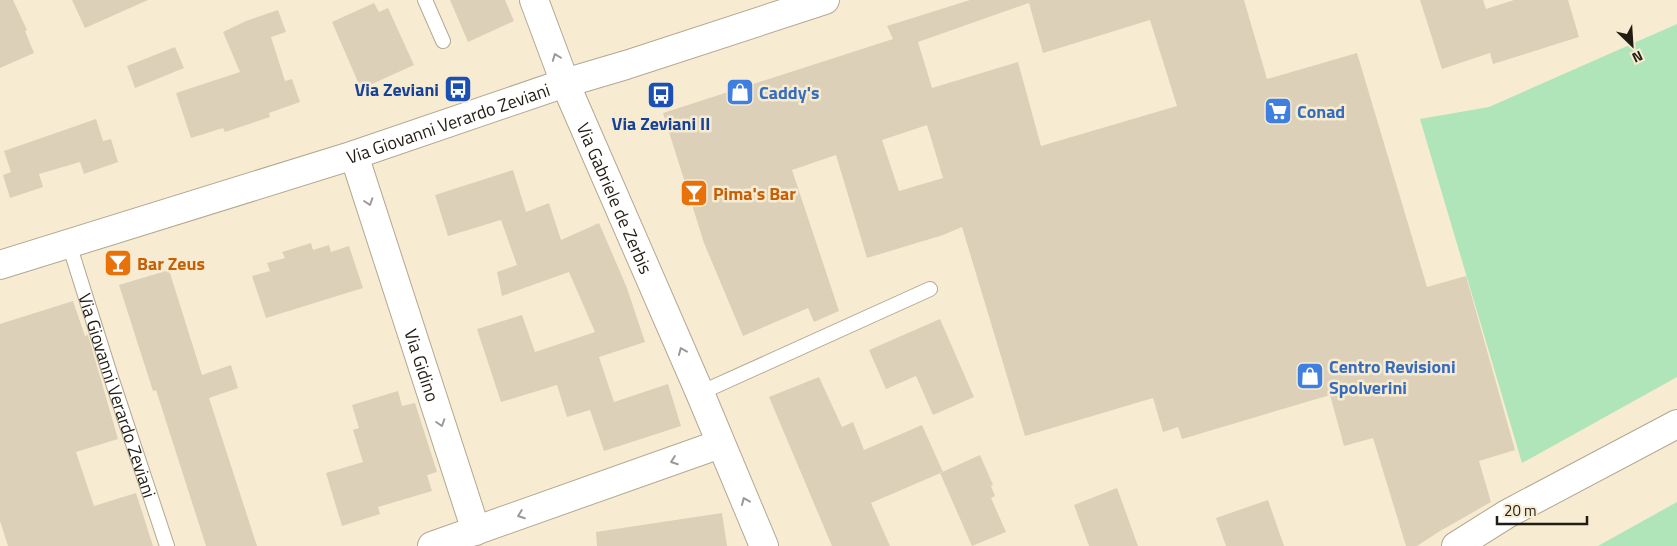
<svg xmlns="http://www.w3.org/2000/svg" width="1677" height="546" viewBox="0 0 1677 546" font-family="'Titillium Web',sans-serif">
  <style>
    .green { fill: #afe5b8 }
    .building { fill: #dcd1b8; fill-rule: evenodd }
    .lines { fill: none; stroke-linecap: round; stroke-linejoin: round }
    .service-casing { stroke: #b3a891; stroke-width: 16 }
    .minor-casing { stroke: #b3a891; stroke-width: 30 }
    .tertiary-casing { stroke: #b3a891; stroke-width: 30 }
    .service { stroke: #fff; stroke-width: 14 }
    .minor { stroke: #fff; stroke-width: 28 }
    .tertiary { stroke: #fff; stroke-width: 28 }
    .oneway { stroke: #9c9995 }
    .labels { text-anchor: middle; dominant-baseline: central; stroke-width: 5; stroke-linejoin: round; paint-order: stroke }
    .transit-label { font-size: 18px; font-weight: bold; fill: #164399; stroke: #f7ebd2; text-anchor: end }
    .shop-label { font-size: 18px; font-weight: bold; fill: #366cbe; stroke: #f7ebd2; text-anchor: start }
    .street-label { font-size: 18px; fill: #221d14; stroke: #f7ebd2 }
    .food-label { font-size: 18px; font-weight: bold; fill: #c56008; stroke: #f7ebd2; text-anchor: start }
  </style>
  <rect width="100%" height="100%" fill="#f7ebd2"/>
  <path class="green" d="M1677,24V377L1522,463L1420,119L1489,107Z
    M1677,502V546H1598Z"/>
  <path class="building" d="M0,0H13L27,30L25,31L34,53L0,68Z
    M72,0H148L85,28Z
    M450,0H505L514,21L468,42Z
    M970,0H1244L1267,79L1357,53L1427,287L1466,276L1515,450L1479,461L1491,502L1440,531L1417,546H1406L1373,438L1344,446L1330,395L1182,439L1178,427L1163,432L1153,398L1025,436L962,227L943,235L867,258L836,155L792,170L839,311L814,322L808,308L743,336L704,243L663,113L893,39L887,26ZM1029,3L1043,53L1150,20L1177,106L1041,146L1018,62L932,88L918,42ZM927,125L943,178L899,191L882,140Z
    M1420,0H1483L1486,9L1514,0H1568L1579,37L1493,64L1490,53L1442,69Z
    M374,3L379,12L388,8L414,65L361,89L332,22Z
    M278,10L286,32L271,37L285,81L292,79L300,102L269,113L270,117L225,132L223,128L191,138L176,93L240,72L223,32L246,21Z
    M175,47L184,68L135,88L127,66Z
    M96,119L103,141L111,139L118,162L84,174L80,162L39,174L43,187L10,198L3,175L11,172L4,151Z
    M513,170L526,212L549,203L561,240L599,223L627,288L645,342L599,357L614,402L668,384L681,426L604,451L590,410L567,417L557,385L501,402L477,329L522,315L535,352L595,332L569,272L502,296L497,272L517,265L501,220L448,236L435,195Z
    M311,243L313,250L329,245L331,252L349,246L363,288L266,318L252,276L270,271L267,263L285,258L282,252Z
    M169,270L202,375L231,365L238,388L209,398L257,546H206L156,390L153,391L119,285Z
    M73,301L85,336L88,335L118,439L76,452L94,506L136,493L153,546H8L0,521V324Z
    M940,319L974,397L933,415L916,376L886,389L869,350Z
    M819,377L842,427L853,422L864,450L922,425L943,472L871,503L890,546H832L769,397Z
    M398,391L402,406L415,403L437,472L427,475L432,491L378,507L380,514L342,526L326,473L363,462L353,430L359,428L352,405Z
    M980,455L993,485L991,486L995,496L991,498L1006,532L972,546L940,473Z
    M1117,488L1138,546H1089L1074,505Z
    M1268,500L1284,546H1226L1216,518Z
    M722,513L727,546H597L596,532Z"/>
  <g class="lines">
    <g class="service-casing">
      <g id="service">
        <path d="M425,0L443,41"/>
        <path id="s1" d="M69,244L110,374L167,546"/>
        <path d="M700,393L930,289"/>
      </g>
    </g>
    <g class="minor-casing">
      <g id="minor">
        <path id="s2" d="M534,0L565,83L700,393L764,546"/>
        <path id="s3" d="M354,155L476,531"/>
        <path id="s4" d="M0,265L354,155L565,83L626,65L825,0"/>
        <path d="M432,546L720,444"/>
      </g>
    </g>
    <g class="tertiary-casing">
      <path id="tertiary" d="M1456,546L1507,514L1677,424"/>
    </g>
    <use href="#service" class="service"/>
    <use href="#minor" class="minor"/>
    <use href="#tertiary" class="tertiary"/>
  </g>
  <defs><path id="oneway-chevron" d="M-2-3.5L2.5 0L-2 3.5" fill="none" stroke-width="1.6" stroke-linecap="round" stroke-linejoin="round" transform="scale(1.25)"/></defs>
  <g class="oneway">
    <use href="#oneway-chevron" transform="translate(556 57) rotate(-111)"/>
    <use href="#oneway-chevron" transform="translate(369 202) rotate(72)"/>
    <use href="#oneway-chevron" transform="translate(682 351) rotate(-113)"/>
    <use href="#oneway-chevron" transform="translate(441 423) rotate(72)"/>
    <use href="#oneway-chevron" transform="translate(674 461) rotate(160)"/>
    <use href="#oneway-chevron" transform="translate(745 501) rotate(-113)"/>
    <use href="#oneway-chevron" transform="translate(521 515) rotate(160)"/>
  </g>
  <defs>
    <g id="bus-square" transform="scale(1.4375)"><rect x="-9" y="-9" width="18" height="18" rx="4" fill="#1a4fb4" stroke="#f7ebd2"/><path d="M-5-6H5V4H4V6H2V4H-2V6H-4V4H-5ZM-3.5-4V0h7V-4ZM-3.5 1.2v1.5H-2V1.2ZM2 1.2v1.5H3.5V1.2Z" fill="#fff"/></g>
    <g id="shop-square" transform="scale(1.4375)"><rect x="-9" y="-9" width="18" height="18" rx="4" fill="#3f7fe0" stroke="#f7ebd2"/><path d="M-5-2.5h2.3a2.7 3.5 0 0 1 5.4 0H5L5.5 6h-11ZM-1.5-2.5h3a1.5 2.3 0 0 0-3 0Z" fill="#fff"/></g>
    <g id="supermarket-square" transform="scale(1.4375)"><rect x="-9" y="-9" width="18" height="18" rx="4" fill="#3f7fe0" stroke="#f7ebd2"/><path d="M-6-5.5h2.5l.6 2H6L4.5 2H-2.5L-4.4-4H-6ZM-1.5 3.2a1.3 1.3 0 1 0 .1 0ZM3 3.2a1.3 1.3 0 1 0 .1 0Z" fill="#fff"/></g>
    <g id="bar-square" transform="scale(1.4375)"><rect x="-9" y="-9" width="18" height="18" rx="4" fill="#e8710a" stroke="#f7ebd2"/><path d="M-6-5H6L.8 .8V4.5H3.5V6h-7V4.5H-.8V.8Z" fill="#fff"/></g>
  </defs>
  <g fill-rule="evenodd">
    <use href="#bus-square" x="458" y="89"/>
    <use href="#shop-square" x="740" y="92"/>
    <use href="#bus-square" x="661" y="95"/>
    <use href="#supermarket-square" x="1278" y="111"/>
    <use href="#bar-square" x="694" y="193"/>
    <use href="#bar-square" x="118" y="263"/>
    <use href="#shop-square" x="1310" y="376"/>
  </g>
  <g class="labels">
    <g class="transit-label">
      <text x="439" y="89">Via Zeviani</text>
      <text x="661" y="123" text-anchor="middle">Via Zeviani II</text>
    </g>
    <g class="shop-label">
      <text x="759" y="92">Caddy's</text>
      <text x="1297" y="111">Conad</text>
      <text x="1329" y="366">Centro Revisioni<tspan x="1329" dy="21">Spolverini</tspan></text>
    </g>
    <g class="street-label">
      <text stroke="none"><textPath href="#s4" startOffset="470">Via Giovanni Verardo Zeviani</textPath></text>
      <text stroke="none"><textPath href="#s2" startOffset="214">Via Gabriele de Zerbis</textPath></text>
      <text stroke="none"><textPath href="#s3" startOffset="221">Via Gidino</textPath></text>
      <text stroke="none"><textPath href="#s1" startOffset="159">Via Giovanni Verardo Zeviani</textPath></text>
    </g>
    <g class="food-label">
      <text x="713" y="193">Pima's Bar</text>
      <text x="137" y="263">Bar Zeus</text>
    </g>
  </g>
  <g transform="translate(1632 45) rotate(155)" stroke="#f7ebd2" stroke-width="4" paint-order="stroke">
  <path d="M0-4L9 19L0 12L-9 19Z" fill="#221d14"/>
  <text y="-8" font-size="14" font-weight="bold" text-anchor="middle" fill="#221d14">N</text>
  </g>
  <path d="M1497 516v8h90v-8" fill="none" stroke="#221d14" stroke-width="2.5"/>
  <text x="1504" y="516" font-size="15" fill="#221d14" stroke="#f7ebd2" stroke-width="4" paint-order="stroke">20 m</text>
</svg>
